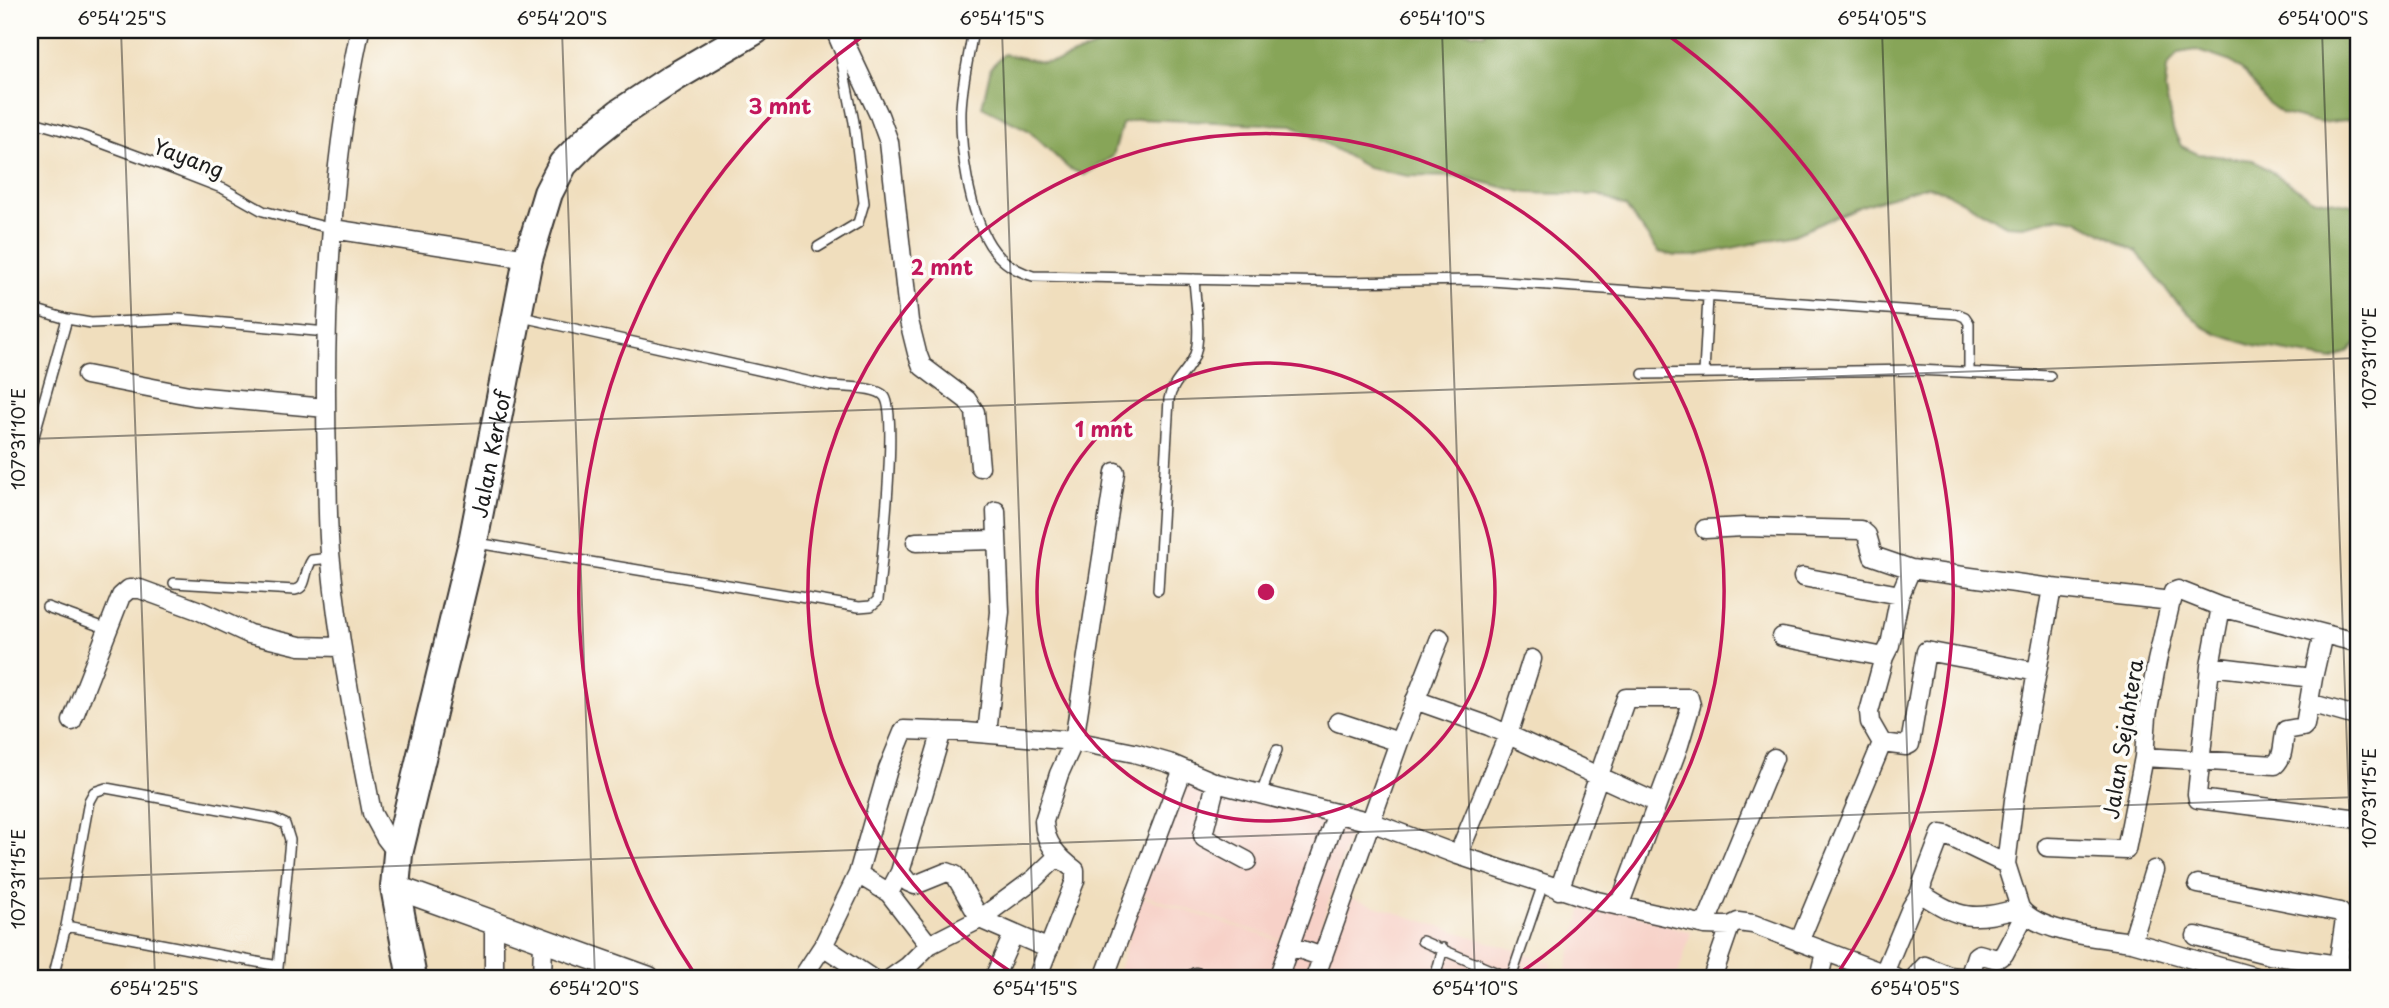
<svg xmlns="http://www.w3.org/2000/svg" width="2389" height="1008" viewBox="0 0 2389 1008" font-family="'Playpen Sans',sans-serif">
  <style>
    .built { fill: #f7d1c8 }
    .forest { fill: #87a558; stroke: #52603a; stroke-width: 2 }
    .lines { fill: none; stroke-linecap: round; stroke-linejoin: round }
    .service-casing { stroke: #3c3934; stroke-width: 12 }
    .minor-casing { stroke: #3c3934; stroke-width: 21 }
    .tertiary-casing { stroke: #3c3934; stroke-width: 26 }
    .primary-casing { stroke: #3c3934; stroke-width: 32 }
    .service { stroke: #fff; stroke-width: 9 }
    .minor { stroke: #fff; stroke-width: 18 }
    .tertiary { stroke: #fff; stroke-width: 23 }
    .primary { stroke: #fff; stroke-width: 28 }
    .ticks { fill: none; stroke: #1c1c1c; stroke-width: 2; stroke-opacity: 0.45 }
    .ring { fill: none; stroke: #c2185b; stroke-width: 3.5 }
    .labels { text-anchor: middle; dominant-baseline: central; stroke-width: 7; stroke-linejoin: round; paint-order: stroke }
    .street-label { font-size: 21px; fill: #1c1c1c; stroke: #fdfcf7 }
    .centre { fill: #c2185b; stroke: #fdfcf7; stroke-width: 3.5 }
    .ring-label { font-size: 21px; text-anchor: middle; font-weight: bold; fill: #c2185b; stroke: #fdfcf7; stroke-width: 7; stroke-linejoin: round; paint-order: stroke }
    .neatline { fill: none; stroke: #1c1c1c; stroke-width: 2.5 }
    .ticks-label { font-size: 18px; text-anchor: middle; fill: #1c1c1c }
  </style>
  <rect width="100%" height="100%" fill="#fdfcf7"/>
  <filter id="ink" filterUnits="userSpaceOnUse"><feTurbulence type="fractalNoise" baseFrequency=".0143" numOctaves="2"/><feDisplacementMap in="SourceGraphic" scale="14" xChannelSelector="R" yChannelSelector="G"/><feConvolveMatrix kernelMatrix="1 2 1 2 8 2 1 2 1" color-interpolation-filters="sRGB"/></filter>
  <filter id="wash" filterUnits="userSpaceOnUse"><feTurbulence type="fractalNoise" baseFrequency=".00686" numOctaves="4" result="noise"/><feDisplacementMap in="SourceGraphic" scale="28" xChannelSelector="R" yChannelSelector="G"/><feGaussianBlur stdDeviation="1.57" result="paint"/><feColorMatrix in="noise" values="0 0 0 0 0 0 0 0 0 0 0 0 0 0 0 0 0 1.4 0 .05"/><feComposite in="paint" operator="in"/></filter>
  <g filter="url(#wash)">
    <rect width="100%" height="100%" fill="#f0debd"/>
    <path class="built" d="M1182,781L1354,820L1314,950L1140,894Z
      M1140,896L1313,951L1305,978H1117Z
      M1344,896L1552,962L1548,978H1319Z
      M1585,898L1691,932L1677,978H1564Z"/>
    <path class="forest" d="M1188,30H1449L1484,34L1486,30H2359V121L2354,119L2321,123L2283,114L2268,103L2245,73L2231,62L2196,50L2178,53L2167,68L2165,91L2173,129L2181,146L2198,154L2253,160L2312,198L2359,206V341L2348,352L2332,360L2254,346L2217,334L2202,326L2172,297L2137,252L2077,220L2060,217L2023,226L2006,225L1945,192L1927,186L1858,207L1794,235L1694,256H1676L1659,252L1626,207L1599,195L1526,193L1463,177L1408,176L1368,168L1293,125L1139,119L1122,124L1113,156L1084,175L1068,168L1028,130L982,107L991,67L1004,54L1042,62L1059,61L1124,35L1163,43Z"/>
  </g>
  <g filter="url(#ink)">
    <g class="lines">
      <g class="service-casing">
        <path id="service" d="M973,30C969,56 962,83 961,110C960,148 969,212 990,245C1000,261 1016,271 1033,276L1337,282L1477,280L1958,314L1965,317L1969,323V372
          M30,121L83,136L170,168L224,189L263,211L333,229
          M818,247L858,223L864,203L854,122L840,53L830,30
          M30,308L67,319L91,323L179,319L327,332
          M1704,373L1708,297
          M1643,374L1917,370L2050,376
          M30,450L67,319
          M477,543L859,607L871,606L878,600C881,568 898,417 885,397C878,386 842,387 829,386L522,317
          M174,583L295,590C308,588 303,573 312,560L330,558
          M1158,590L1169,399C1173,381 1187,373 1194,357C1202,339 1195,299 1194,279
          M47,607L108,629
          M1261,794L1277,750
          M66,926L278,966
          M1422,941L1502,975H1509L1513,972L1543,884
          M53,978L66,926L89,801L94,792L106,788L274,819L285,824L290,840L277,978
          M1435,978L1443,948
          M1472,978L1478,963"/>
      </g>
      <g class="minor-casing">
        <path id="minor" d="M360,30C330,169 323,320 327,462C328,495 327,529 331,562C339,647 356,729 372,813L385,837L398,854
          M839,30L879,115L889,142L909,321L917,353L922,366L967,400L975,412L980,467
          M333,229L528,259
          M86,375L194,396L326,408
          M1705,529L1744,527L1861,530L1867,535L1873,556L1911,569L2052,588L2014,800L2006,864L2020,908C2038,933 2103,938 2132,942
          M916,542L996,540
          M1803,577L1900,595L1911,569
          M2052,588L2172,601
          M2221,607L2359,643
          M1782,637L1884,657
          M2210,666L2197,794L2198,799L2359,819
          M1415,700L1489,726L1657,803
          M2309,703L2359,717
          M72,721L121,596L129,589H140L200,611L249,634L300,646L340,647
          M1338,722L1399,742
          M987,734L1000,612L996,511
          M1882,743L1906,746L1910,744L1926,651L2037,672
          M2144,757L2275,765C2285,756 2282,742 2286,730L2303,727L2305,725L2313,678
          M1216,783L1203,835L1204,838L1247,861
          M2047,847L2126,850L2144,757L2147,716L2157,661L2173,592L2178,590L2221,607L2210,666L2313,678L2323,634
          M1458,855L1508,735L1532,659
          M2154,870L2132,942L2259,978
          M900,872L908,882L915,885L947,872L955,875L980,919L1049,949
          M858,874L889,893
          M2198,884L2340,912L2345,919L2338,965L2359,968
          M1559,890L1626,698H1689L1691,705L1679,745L1619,906
          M1920,893L1923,881L1941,834L1946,835L2006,864
          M494,923V978
          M1705,925L1774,758
          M2196,936L2270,955L2338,965
          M1799,942L1882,743L1870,722L1869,712L1884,657L1890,645L1900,595
          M929,945L889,893L900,872L942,731
          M823,946L871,978
          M1290,946L1323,957
          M1884,973L1911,908L1920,893C1961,920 1973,921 2020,908
          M542,978L543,940
          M802,978L823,946L858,874L888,769L904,730L966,732L1074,741L1134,753L1169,763L1216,783L1371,822L1458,855L1597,901L1705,925L1730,926
          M891,978L908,966L929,945L980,919L1034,879L1057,857
          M994,978L1013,935
          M1037,978L1075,881V870C1059,858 1044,843 1044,821L1059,774L1074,741L1115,472
          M1104,978L1183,769
          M1195,978L1196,977
          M1278,978L1337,813
          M1315,978L1399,742L1440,638
          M1712,978L1730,926L1738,922L1753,924L1896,978
          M1819,978L1825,952
          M1914,978L1925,966L1949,976L1969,978L1976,956L1979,954L1997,959L2004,954L2025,914"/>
      </g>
      <g class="tertiary-casing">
        <path id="tertiary" d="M395,887L648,978"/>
      </g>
      <g class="primary-casing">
        <g id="primary">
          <path id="s1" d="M412,978L395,887L398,854L473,542L528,259L548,193L563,164L590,137L620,113L673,78L755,30"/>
        </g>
      </g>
      <use href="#service" class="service"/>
      <use href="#minor" class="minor"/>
      <use href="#tertiary" class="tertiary"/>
      <use href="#primary" class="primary"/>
    </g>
  </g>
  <path class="ticks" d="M121,30L155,978M562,30L595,978M1002,30L1035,978M1442,30L1475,978M1882,30L1915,978M2322,30L2355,978M30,439L2359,358M30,879L2359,797"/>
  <g class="ring">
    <circle cx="1266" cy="592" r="229"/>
    <path d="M1017 976A458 458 0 1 1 1515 976"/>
    <path d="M696 976A687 687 0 0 1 867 33M1665 33A687 687 0 0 1 1836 976"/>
  </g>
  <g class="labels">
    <g class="street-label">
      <text transform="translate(189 157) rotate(21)">Yayang</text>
      <text stroke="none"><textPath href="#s1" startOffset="536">Jalan Kerkof</textPath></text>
      <text transform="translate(2122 739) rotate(-81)">Jalan Sejahtera</text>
    </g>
  </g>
  <circle cx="1266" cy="592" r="10" class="centre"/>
  <g class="ring-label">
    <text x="780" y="114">3 mnt</text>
    <text x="942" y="275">2 mnt</text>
    <text x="1104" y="437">1 mnt</text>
  </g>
  <rect width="2389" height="1008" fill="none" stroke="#fdfcf7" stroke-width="77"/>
  <rect x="38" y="38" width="2312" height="932" class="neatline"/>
  <g class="ticks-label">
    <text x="122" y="25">6°54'25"S</text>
    <text x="562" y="25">6°54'20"S</text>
    <text x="1002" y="25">6°54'15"S</text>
    <text x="1442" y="25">6°54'10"S</text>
    <text x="1882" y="25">6°54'05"S</text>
    <text x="2323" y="25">6°54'00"S</text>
    <text transform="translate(2370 358) rotate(-90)" y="6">107°31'10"E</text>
    <text transform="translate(19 439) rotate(-90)" y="6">107°31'10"E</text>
    <text transform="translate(2370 798) rotate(-90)" y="6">107°31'15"E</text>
    <text transform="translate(19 879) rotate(-90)" y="6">107°31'15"E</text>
    <text x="154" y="995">6°54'25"S</text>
    <text x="594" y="995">6°54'20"S</text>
    <text x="1035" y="995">6°54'15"S</text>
    <text x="1475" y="995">6°54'10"S</text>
    <text x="1915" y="995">6°54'05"S</text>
  </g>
</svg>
